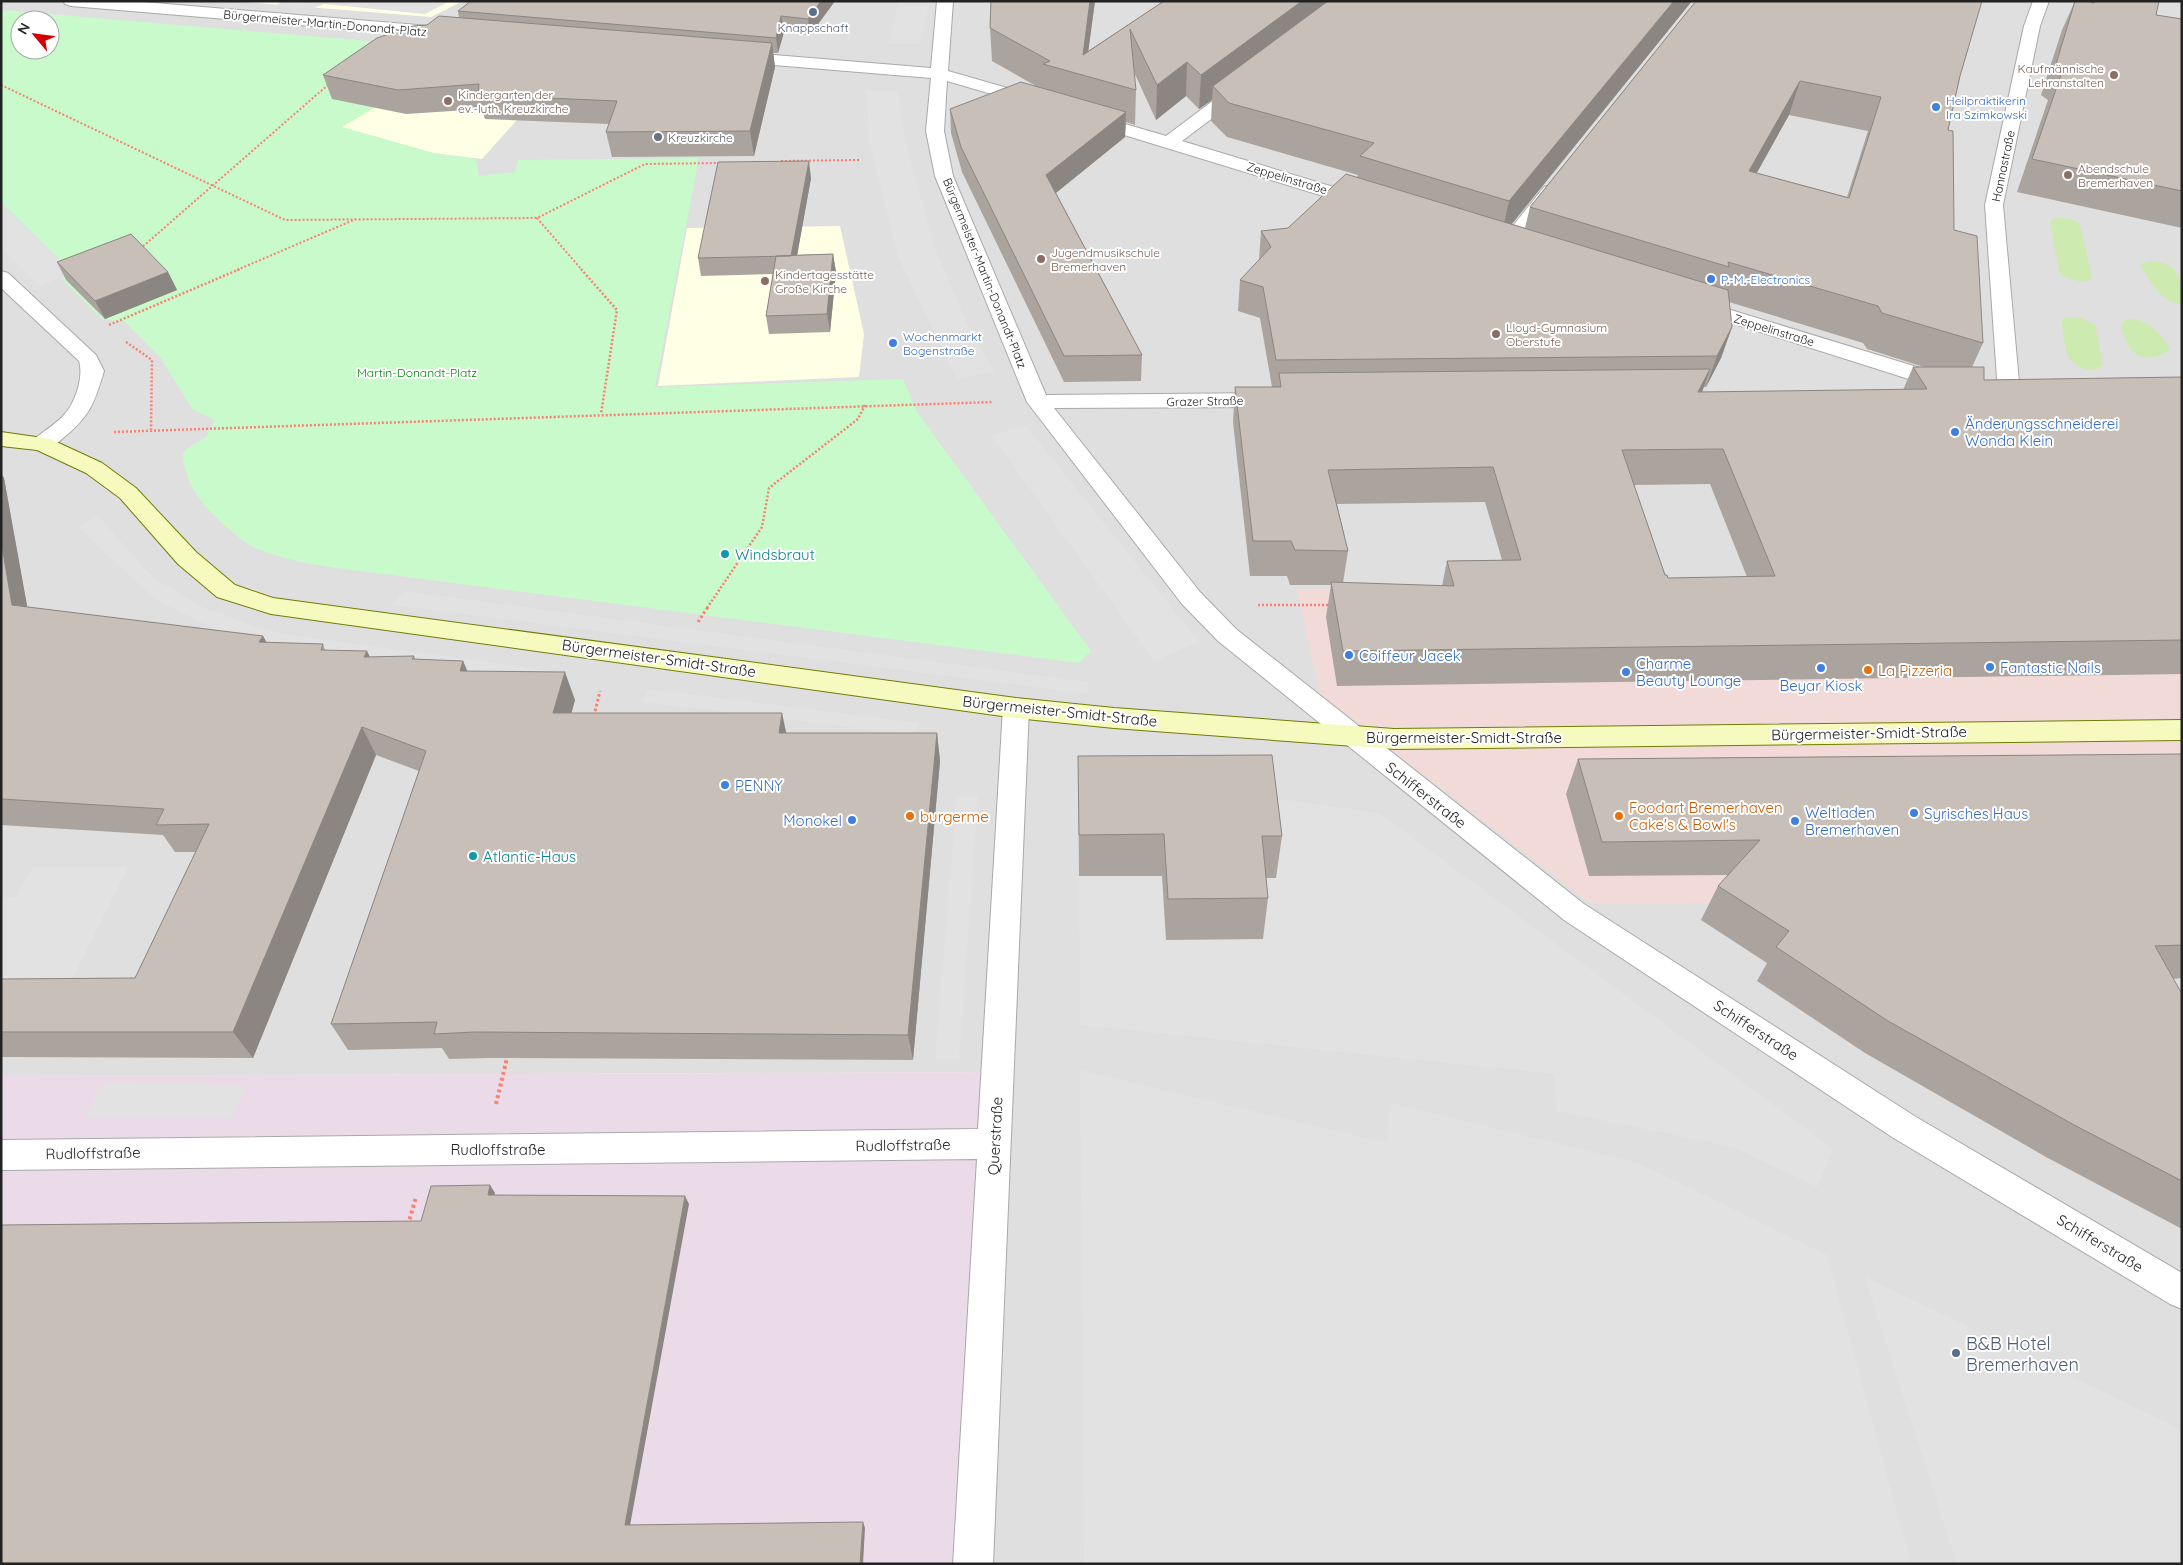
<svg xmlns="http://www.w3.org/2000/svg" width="2183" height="1565" viewBox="0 0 2183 1565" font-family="Quicksand,sans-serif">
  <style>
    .residential { fill: #e0dfdf; fill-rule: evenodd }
    .commercial { fill: #f2dad9 }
    .industrial { fill: #ebdbe8 }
    .education { fill: #ffffe5 }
    .grass { fill: #cdebb0 }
    .park { fill: #c8facc; fill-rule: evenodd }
    .parking { fill: #e2e2e2 }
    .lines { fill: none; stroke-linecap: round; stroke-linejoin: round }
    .street-casing { stroke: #a9a9a9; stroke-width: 2 }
    .secondary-casing { stroke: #707d05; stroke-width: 2 }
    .path-far3 { stroke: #fa8072; stroke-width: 2; stroke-dasharray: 2 2; stroke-linecap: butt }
    .path-far2 { stroke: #fa8072; stroke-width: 2.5; stroke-dasharray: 2 2; stroke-linecap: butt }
    .path-far1 { stroke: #fa8072; stroke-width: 3; stroke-dasharray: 2.5 2.5; stroke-linecap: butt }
    .path { stroke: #fa8072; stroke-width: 4; stroke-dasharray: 3 3; stroke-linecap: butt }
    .street { fill: #fff; fill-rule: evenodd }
    .secondary { fill: #f7fabf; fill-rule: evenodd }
    .wall { fill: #aba49e; fill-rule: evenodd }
    .shaded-wall { fill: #8b8681 }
    .building { fill: #c7bfb8; stroke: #8b8681; fill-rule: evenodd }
    .service-dot { fill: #5c6f8a; stroke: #fff; stroke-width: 2 }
    .education-dot { fill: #8d6e63; stroke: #fff; stroke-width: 2 }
    .shop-dot { fill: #3f7fe0; stroke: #fff; stroke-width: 2 }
    .worship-dot { fill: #6b7280; stroke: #fff; stroke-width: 2 }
    .culture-dot { fill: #0f9aa8; stroke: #fff; stroke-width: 2 }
    .food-dot { fill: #e8710a; stroke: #fff; stroke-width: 2 }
    .labels { text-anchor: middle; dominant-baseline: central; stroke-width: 4; stroke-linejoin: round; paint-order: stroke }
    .far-street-label { font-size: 12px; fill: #222; stroke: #fff }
    .far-service-label { font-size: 12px; fill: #4e5e75; stroke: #fff }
    .far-education-label { font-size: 12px; fill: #785e54; stroke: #fff; text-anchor: start }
    .far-shop-label { font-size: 12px; fill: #366cbe; stroke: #fff; text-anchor: start }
    .far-worship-label { font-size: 12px; fill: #5b616d; stroke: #fff; text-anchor: start }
    .far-park-label { font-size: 12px; fill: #0c8416; stroke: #fff }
    .shop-label { font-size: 15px; fill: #366cbe; stroke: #fff; text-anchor: start }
    .culture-label { font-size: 15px; fill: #0d838f; stroke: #fff; text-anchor: start }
    .street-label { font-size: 15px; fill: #222; stroke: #fff }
    .food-label { font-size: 15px; fill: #c56008; stroke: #fff; text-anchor: start }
    .near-service-label { font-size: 18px; fill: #4e5e75; stroke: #fff; text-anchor: start }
  </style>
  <rect width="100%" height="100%" fill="#f2efe9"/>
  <path class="residential" d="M1,1H2182V577L1297,590L2182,898V1564H990L1012,1072L1,1076ZM20,20H50V50H20Z"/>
  <path class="commercial" d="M2182,577V898L1591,904L1320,695L1297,589Z"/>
  <path class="industrial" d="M1012,1072L990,1564H1V1076Z"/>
  <path class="education" d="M231,1H463L431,17Z
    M535,91L516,121L482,159L433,153L341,127L374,107Z
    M840,226L864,334L859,377L658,386L687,228Z"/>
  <path class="grass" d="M2059,217L2074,220L2080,224L2092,277L2088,281L2081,282L2062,276L2059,271L2050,223L2051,220Z
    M2150,261C2180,262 2182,280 2182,304C2160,302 2152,283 2141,267V264Z
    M2066,317H2079L2095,325L2103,364C2098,370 2093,371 2085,369C2063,363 2065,343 2062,324V320Z
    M2131,319C2151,321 2158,333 2170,347C2163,359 2139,362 2131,349C2126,343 2124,334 2121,326L2125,320Z"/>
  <path class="park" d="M1,10L404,44L374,108L342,127L433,153L476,159L479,176L515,172L518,160L699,158L655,387L903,379L917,412L1091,651L1079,663L415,578C365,571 299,567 253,547C245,543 236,535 229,529C205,508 184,486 183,453L188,448L206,437L215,420L193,410L160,357L124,321L103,320L61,278L73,273L1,202ZM20,20H50V50H20Z"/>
  <path class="parking" d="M283,1H450L425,14L324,4L314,8L276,5Z
    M899,1H930L920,44H888Z
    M866,91H897L905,141L936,251L968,326L995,372L957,379L898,257L870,144Z
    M1,202L73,273L39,286L1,248Z
    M1026,426L1199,642L1154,661L991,435Z
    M98,516L152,577L204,608L254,626L284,634L559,672L554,683L291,649L221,632L155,599L79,528Z
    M404,591L1088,682V694L392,605Z
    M649,689L919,723L914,735L643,702Z
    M957,797H978L959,1059H935Z
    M1267,797L1379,813L1833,1149L1817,1187L1733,1147L1557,1111L1554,1074L1080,1025L1079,876H1162L1166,940Z
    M33,867H128L67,989L1,1008V897H16Z
    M1080,1070L1387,1143L1391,1103L1638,1163L1827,1255L1911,1564H1084Z
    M102,1083L246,1085L232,1118L86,1117Z
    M1865,1277L2182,1430V1564H1957Z"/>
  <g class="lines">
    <g class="street-casing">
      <path id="street" d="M63,1H131L441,27L447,29L449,32L447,35L441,37L71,6L65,4Z
        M937,1H953L948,71L1039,97L1042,101L1039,105L1033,106L947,81L944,131L953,176L1046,395L1272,393L1280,395L1283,400L1280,405L1272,407L1054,408L1200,592L1236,629L1584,904L1916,1117L2182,1273V1309L2170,1304L1892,1137L1564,920L1218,641L1182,604L1027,402L935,176L926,131L931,78L738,62L732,61L730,57L732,53L738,52L931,68Z
        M2033,1H2049L2040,26L2003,205L2020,393L2017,398L2009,399L2001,398L1998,393L1985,205L2024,26Z
        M1240,84L1246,85L1249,89L1246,93L1182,141L1370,198L1372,202L1370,206L1363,208L1356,206L1085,123L1082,119L1085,115L1091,114L1166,136L1234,85Z
        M1551,185L1558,187L1560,191L1558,195L1514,250L1507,252L1500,250L1497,246L1500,242L1544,187Z
        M1,271L8,273L96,355L104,371C94,405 89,417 62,439C52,447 47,452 34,449L31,444L34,439C43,432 54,425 62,417C75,405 84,377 79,361L1,288Z
        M1695,299L1953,378L1956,383L1953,388L1945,389L1937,388L1688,309L1685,305L1688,301Z
        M1016,698L1025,701L1029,708L993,1564H953L977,1159L1,1170V1140L978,1129L1003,708L1007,701Z"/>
    </g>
    <g class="secondary-casing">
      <path id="secondary" d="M1,432L50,439L102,463L136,488L196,552L235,585L273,598L1016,698L1114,708L1394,729L2182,720V740L1394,749L1114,728L1016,718L271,614L217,597L178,564L120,498L86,473L37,450L1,446Z"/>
    </g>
    <path class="path-far3" d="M1,85L285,220L537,218L645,164L720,163
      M781,161L859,160
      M537,218L582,270
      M140,249L329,84
      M237,270L356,219"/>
    <path class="path-far2" d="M581,269L617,310L601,414
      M109,325L240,269
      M126,342L152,360L151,431
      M114,432L993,402
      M1258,605H1332
      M707,608L762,527L769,488L858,419L865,405"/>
    <path class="path-far1" d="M698,622L708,607
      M594,716L600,691"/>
    <path class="path" d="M496,1104L508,1054
      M408,1225L416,1197"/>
    <use href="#street" class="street"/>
    <use href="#secondary" class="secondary"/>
  </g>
  <path class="wall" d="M835,1L810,35L784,32L778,53H773L775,67L754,156L612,157L606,132L609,124L485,119L482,109L406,114L332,99L323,75L427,25L459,18L458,11Z
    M991,1H1095L1088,51L1164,1H1692L1512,224L1525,228L1530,207L1696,1L1960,76L1948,130L1954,230L1983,343L1972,367L1984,380L2182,377V674L1337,686L1326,617L1331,585H1290L1287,576H1250L1233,422L1235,387H1272L1260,318L1238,311L1240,280L1259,260L1261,231L1288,228L1357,177L1358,175L1227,137L1211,121L1212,100L1199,109L1186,96L1156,120L1134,72L1136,90L1135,125L1126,122L1125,137L1056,193L1142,355L1141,381L1064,382L962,172L951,133L950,109L1036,86L992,61L990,28ZM1789,115L1868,131L1847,197L1756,173ZM1729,302L1863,343L1867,349L1924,367H1913L1903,390L1702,392L1703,387H1706L1721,358L1732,327ZM1710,484L1747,577L1668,578L1665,575L1634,485ZM1485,502L1502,560L1447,561L1442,586L1343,583L1348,551L1337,504Z
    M2075,1H2159L2156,15L2182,19V228L2017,192L2048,100L2041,95L2062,30Z
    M811,178L797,255L833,254L836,272L830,332L769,334L766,316L773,274L701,276L698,258Z
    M57,262L168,272L177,290L105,319L66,280Z
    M1,474L4,478L27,607L263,636L267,643L323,644L325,650L370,657L414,656L416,660L463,661L467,671L575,700L571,713L786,733H937L940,761L913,1060L489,1058L449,1059L442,1048L348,1050L331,1024L419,771L376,755L253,1058L1,1057V979L135,978L196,852H175L163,835L1,825Z
    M2182,754V978L2173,979L2182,994V1229L2046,1157L1865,1053L1757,981L1767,963L1701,920L1718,886L1728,875L1589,876L1566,794L1578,759Z
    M1078,756L1282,836L1276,878H1266L1268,898L1263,939L1166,940L1162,876H1079Z"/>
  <path class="shaded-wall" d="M821,1H835L810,35L808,19Z
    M1090,1H1095L1085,76L1083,55Z
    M1302,1H1344L1213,86L1212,100L1199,109L1201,75Z
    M1674,1H1692L1501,237L1509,201Z
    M781,16L784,32L778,53L776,38Z
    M772,43L775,67L754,156L750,131Z
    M1187,62L1186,96L1156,120L1157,85Z
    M1800,81L1789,115L1738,207L1749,171Z
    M1126,112L1125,137L1047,200L1046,175Z
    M809,161L811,178L794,273L791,256Z
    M833,254L836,272L830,332L827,314Z
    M168,272L177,290L105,319L95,301Z
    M1732,327L1721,358L1706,387L1717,356Z
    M1710,369L1698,404V392Z
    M1,474L4,478L32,633L12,605L1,540Z
    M263,636L278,664L259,642Z
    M367,651L381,679L364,657Z
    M463,661L475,689L460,671Z
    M565,672L575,700L564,741L553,713Z
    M782,713L788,741L779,733Z
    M362,727L376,755L253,1058L233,1032Z
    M937,733L940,761L913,1060L908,1035Z
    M490,1185L495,1193L492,1203L488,1195Z
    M685,1196L689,1204L629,1531L625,1525Z
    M863,1522L865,1528L863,1564H860Z"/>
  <path class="building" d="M471,1H821L808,19L781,16L776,38L458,11Z
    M991,1H1090L1083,55L1164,1H1302L1201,75L1187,62L1157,85L1130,29L1136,90L1043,64L1050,61L990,28Z
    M1328,1H1674L1509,201L1360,156L1374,143L1229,103L1213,86Z
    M1696,1H1982L1960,76L1948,130L1953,131L1954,230L1977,236L1983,343L1882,313L1878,306L1728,262L1729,267L1530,207ZM1800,81L1881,97L1849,198L1749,171Z
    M2075,1H2087L2094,3V1H2159L2156,15L2182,19V191L2032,159L2063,69L2056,64Z
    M439,16L772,43L750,131L606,132L617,101L478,95L479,84L398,90L323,75L377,38L413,26L427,25Z
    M1021,82L1126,112L1046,175L1142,355L1064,356L961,147L950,109Z
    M809,161L791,256L698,258L718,162Z
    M1346,174L1728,290L1732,327L1717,356L1276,360L1263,287L1240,280L1271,247L1261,231L1288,228Z
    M131,234L168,272L95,301L57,262Z
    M833,254L827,314L766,316L776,256Z
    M1913,367H1984V380L2182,377V640L1343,651L1331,582L1454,586L1447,561L1521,560L1493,467L1328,470L1348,551L1295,550L1291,541H1253L1235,387H1281L1279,373L1710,369L1698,392L1927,389ZM1723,449L1775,576L1668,578L1667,575H1665L1622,450Z
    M1,540L12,605L263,636L259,642L323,644L321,650L367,651L364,657L414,656L412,659L463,661L460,671L565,672L553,713H782L779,733H937L908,1035L475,1032L434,1034L437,1022L331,1024L426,751L362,727L233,1032H1V979L135,978L209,824L156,825L164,809L1,799Z
    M2182,754V945L2155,946L2182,994V1181L2076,1126L1888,1021L1776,947L1789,931L1718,886L1760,840L1602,842L1578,759Z
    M1272,755L1282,836H1262L1268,898L1168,899L1164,834L1079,835L1078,756Z
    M490,1185L488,1195L685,1196L625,1525L863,1522L860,1564H1V1225L421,1221L431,1186Z"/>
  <g class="service-dot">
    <circle cx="813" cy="12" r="5"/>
    <circle cx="1956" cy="1353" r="5"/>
  </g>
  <g class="education-dot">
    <circle cx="2114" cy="75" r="5"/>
    <circle cx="448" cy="101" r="5"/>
    <circle cx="2068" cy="175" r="5"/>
    <circle cx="1041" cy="259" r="5"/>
    <circle cx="765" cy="281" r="5"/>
    <circle cx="1496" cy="334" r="5"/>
  </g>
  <g class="shop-dot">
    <circle cx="1936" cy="107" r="5"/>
    <circle cx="1711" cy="279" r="5"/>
    <circle cx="893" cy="343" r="5"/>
    <circle cx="1955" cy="432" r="5"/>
    <circle cx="1349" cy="655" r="5"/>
    <circle cx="1990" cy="667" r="5"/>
    <circle cx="1821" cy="668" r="5"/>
    <circle cx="1626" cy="672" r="5"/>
    <circle cx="725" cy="785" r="5"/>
    <circle cx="1914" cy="813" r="5"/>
    <circle cx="852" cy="820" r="5"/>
    <circle cx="1795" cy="821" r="5"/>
  </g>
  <circle class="worship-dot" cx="658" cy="137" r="5"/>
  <g class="culture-dot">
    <circle cx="725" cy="554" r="5"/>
    <circle cx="473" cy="856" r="5"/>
  </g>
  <g class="food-dot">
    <circle cx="1868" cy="670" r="5"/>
    <circle cx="910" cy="816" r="5"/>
    <circle cx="1619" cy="816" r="5"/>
  </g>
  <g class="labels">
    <g class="far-street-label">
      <text transform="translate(325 23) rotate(5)">Bürgermeister-Martin-Donandt-Platz</text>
      <text transform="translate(2003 166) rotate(-78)">Hannastraße</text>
      <text transform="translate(1287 178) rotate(17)">Zeppelinstraße</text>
      <text transform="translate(985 273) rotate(68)">Bürgermeister-Martin-Donandt-Platz</text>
      <text transform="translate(1774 330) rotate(17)">Zeppelinstraße</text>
      <text transform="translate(1205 401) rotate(-1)">Grazer Straße</text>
    </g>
    <g class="far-service-label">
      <text x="813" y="27">Knappschaft</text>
    </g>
    <g class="far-education-label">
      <text x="2104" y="68" text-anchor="end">Kaufmännische<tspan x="2104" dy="14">Lehranstalten</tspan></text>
      <text x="458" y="94">Kindergarten der<tspan x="458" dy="14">ev.-luth. Kreuzkirche</tspan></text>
      <text x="2078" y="168">Abendschule<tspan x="2078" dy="14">Bremerhaven</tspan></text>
      <text x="1051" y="252">Jugendmusikschule<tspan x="1051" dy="14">Bremerhaven</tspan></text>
      <text x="775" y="274">Kindertagesstätte<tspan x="775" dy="14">Große Kirche</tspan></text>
      <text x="1506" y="327">Lloyd-Gymnasium<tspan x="1506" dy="14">Oberstufe</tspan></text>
    </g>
    <g class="far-shop-label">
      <text x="1946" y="100">Heilpraktikerin<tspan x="1946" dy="14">Ira Szimkowski</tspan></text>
      <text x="1721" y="279">P.-M.-Electronics</text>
      <text x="903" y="336">Wochenmarkt<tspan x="903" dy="14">Bogenstraße</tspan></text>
    </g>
    <g class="far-worship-label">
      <text x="668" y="137">Kreuzkirche</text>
    </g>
    <g class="far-park-label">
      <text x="417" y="372">Martin-Donandt-Platz</text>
    </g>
    <g class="shop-label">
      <text x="1965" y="423">Änderungsschneiderei<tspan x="1965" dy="17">Wonda Klein</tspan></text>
      <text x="1359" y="655">Coiffeur Jacek</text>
      <text x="1636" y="663">Charme<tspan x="1636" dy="17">Beauty Lounge</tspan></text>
      <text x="2000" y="667">Fantastic Nails</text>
      <text x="1821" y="685" text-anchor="middle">Beyar Kiosk</text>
      <text x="735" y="785">PENNY</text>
      <text x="1805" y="812">Weltladen<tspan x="1805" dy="17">Bremerhaven</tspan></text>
      <text x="1924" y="813">Syrisches Haus</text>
      <text x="842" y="820" text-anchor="end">Monokel</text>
    </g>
    <g class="culture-label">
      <text x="735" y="554">Windsbraut</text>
      <text x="483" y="856">Atlantic-Haus</text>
    </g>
    <g class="street-label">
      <text transform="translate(659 658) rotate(8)">Bürgermeister-Smidt-Straße</text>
      <text transform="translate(1060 711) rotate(6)">Bürgermeister-Smidt-Straße</text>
      <text transform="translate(1869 733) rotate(-1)">Bürgermeister-Smidt-Straße</text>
      <text x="1464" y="737">Bürgermeister-Smidt-Straße</text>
      <text transform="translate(1426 795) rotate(38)">Schifferstraße</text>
      <text transform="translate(1756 1030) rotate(33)">Schifferstraße</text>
      <text transform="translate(995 1136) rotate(-87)">Querstraße</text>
      <text transform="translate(903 1145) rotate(-1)">Rudloffstraße</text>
      <text x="498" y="1149">Rudloffstraße</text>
      <text transform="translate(93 1153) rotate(-1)">Rudloffstraße</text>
      <text transform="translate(2100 1243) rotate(31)">Schifferstraße</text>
    </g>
    <g class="food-label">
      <text x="1878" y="670">La Pizzeria</text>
      <text x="1629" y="807">Foodart Bremerhaven<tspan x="1629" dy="17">Cake's &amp; Bowl's</tspan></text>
      <text x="920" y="816">burgerme</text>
    </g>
    <g class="near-service-label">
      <text x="1966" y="1343">B&amp;B Hotel<tspan x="1966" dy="21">Bremerhaven</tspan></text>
    </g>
  </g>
  <rect width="2183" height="1565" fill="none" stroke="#222222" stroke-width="5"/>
  <g transform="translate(35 35) rotate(299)"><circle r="24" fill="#ffffff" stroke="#a7a7a7"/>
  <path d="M0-4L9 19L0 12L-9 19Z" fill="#d40000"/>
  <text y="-8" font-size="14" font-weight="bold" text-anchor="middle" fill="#222222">N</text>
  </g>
</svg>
